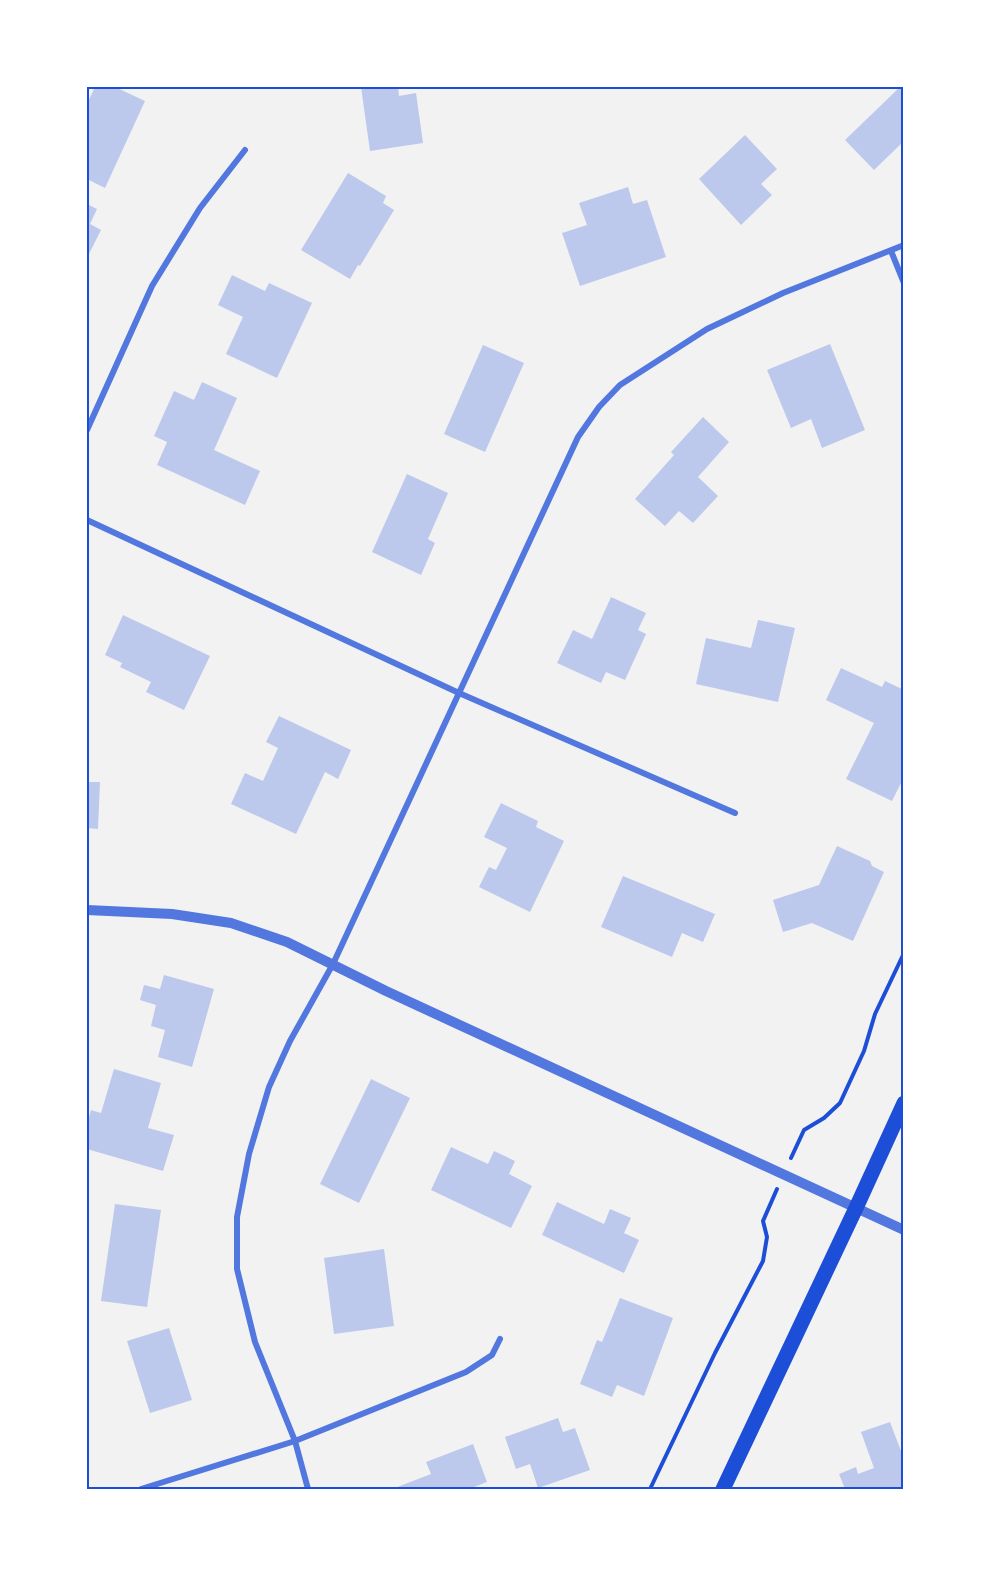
<svg xmlns="http://www.w3.org/2000/svg" width="991" height="1576" viewBox="0 0 991 1576" font-family="'DM Sans',sans-serif">
  <style>
    .building { fill: #bdc9ec }
    .lines { fill: none; stroke-linecap: round; stroke-linejoin: round }
    .path { stroke: #1d4ed8; stroke-width: 4 }
    .minor { stroke: #5277de; stroke-width: 6 }
    .tertiary { stroke: #5277de; stroke-width: 10 }
    .primary { stroke: #1d4ed8; stroke-width: 15 }
    .neatline { fill: none; stroke: #1d4ed8; stroke-width: 2 }
  </style>
  <rect width="100%" height="100%" fill="#f2f2f2"/>
  <path class="building" d="M95,87H115L145,101L105,188L87,179V104Z
    M361,87H398L399,96L416,93L423,143L370,151Z
    M900,87H904V141L874,170L845,140Z
    M745,135L777,169L761,184L772,195L741,225L699,179Z
    M348,173L386,196L383,203L394,210L360,266L358,265L350,279L301,250Z
    M628,187L633,204L647,200L666,257L580,286L562,233L587,225L579,203Z
    M87,204L97,209L90,224L101,230L87,258Z
    M232,275L265,291L269,283L312,303L277,378L226,354L243,317L218,305Z
    M830,344L865,430L822,448L811,419L791,428L767,370Z
    M483,345L524,363L485,452L444,434Z
    M202,382L237,398L214,450L260,471L245,505L157,465L167,442L154,436L174,391L194,400Z
    M703,417L729,442L698,477L718,496L693,523L679,511L665,526L635,499L674,455L671,452Z
    M407,474L448,493L428,539L435,543L421,575L372,552Z
    M611,597L646,613L638,630L646,634L625,680L606,672L601,683L557,663L573,630L592,639Z
    M123,615L210,656L184,710L146,692L151,682L120,667L122,663L105,655Z
    M758,620L795,628L778,702L696,684L706,638L751,648Z
    M841,668L882,687L885,681L904,690V777L892,801L846,779L874,723L826,700Z
    M279,716L351,750L338,779L325,772L296,834L231,804L245,773L263,781L278,748L266,742Z
    M87,782H100L98,829L87,828Z
    M501,803L538,821L536,827L564,841L530,912L479,887L489,867L496,870L507,848L484,837Z
    M837,846L870,861L872,866L884,872L853,941L812,923L783,932L773,900L819,885Z
    M623,876L715,914L703,942L682,933L672,957L601,927Z
    M164,975L214,989L192,1067L158,1057L165,1030L151,1026L156,1005L140,1000L144,985L160,989Z
    M114,1069L161,1083L148,1128L174,1135L163,1171L87,1149V1125L91,1110L101,1113Z
    M371,1079L410,1098L359,1203L320,1184Z
    M451,1147L488,1164L494,1151L515,1161L509,1174L532,1186L511,1228L431,1190Z
    M557,1202L604,1224L610,1209L631,1218L624,1233L639,1240L624,1273L542,1235Z
    M115,1204L161,1210L147,1307L101,1301Z
    M384,1249L394,1326L334,1334L324,1258Z
    M620,1298L673,1318L644,1396L617,1385L612,1397L580,1384L597,1340L602,1342Z
    M169,1328L192,1400L150,1413L127,1341Z
    M558,1418L563,1432L575,1428L590,1470L538,1488L530,1464L516,1469L505,1437Z
    M890,1422L904,1459V1489H845L839,1474L856,1467L858,1474L874,1468L861,1432Z
    M473,1444L487,1482L469,1489H392L431,1474L426,1462Z"/>
  <g class="lines">
    <path class="path" d="M791,1158L804,1130L824,1118L840,1103L864,1051L875,1014L904,953
      M650,1489L715,1353L763,1261L767,1237L763,1221L777,1189"/>
    <path class="minor" d="M891,251L904,283
      M87,430L152,286L200,208L245,150
      M87,520L459,693L735,813
      M141,1489L295,1441L466,1372L492,1355L500,1339
      M308,1489L295,1441L255,1342L237,1269V1217L249,1154L269,1087L290,1041L333,964L578,437L599,407L620,385L707,329L783,293L904,245"/>
    <path class="tertiary" d="M87,910L172,914L231,923L287,942L386,991L904,1230"/>
    <path class="primary" d="M723,1489L856,1208L904,1103"/>
  </g>
  <rect width="991" height="1576" fill="none" stroke="#ffffff" stroke-width="177"/>
  <rect x="88" y="88" width="814" height="1400" class="neatline"/>
</svg>
